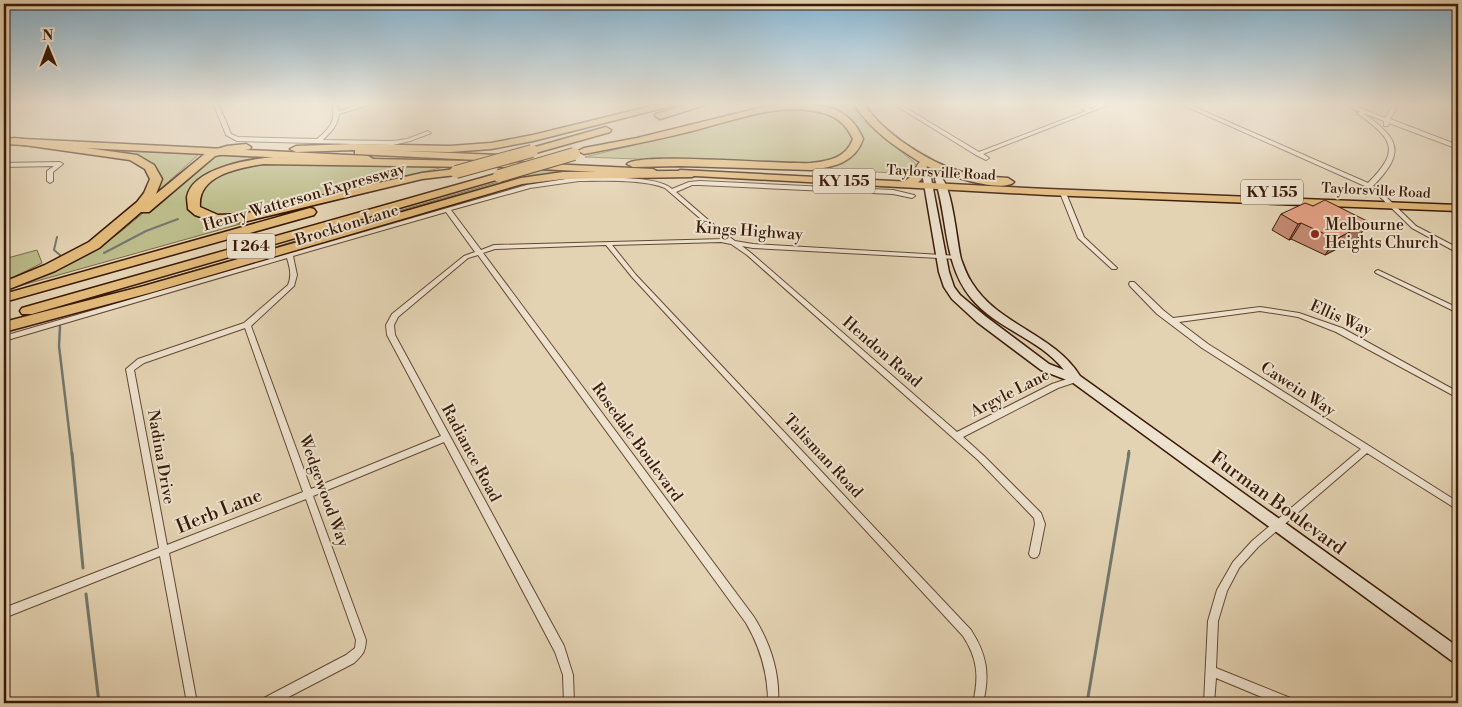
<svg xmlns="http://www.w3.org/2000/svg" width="1462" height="707" viewBox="0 0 1462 707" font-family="'Libre Bodoni',serif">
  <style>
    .green { fill: #bbba88; stroke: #7b6a48 }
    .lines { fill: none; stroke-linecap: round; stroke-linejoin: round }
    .stream-far2 { stroke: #72786e; stroke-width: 2 }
    .stream-far1 { stroke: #72786e; stroke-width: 2.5 }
    .stream { stroke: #72786e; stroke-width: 3 }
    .street-casing { stroke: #654833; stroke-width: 2 }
    .secondary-casing { stroke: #3b1a08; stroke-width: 3 }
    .primary-casing { stroke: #3b1a08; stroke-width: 3 }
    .highway-casing { stroke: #3b1a08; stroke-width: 3 }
    .street { fill: #ede2ce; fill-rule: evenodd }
    .secondary { fill: #ede2ce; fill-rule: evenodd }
    .primary { fill: #e2ba7a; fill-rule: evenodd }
    .highway { fill: #e2ba7a; fill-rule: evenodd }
    .highway-bridge-casing { stroke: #3b1a08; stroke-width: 14; stroke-linecap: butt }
    .highway-bridge { stroke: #e2ba7a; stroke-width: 12 }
    .wall { fill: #c58a72; stroke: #3b1a08 }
    .shaded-wall { fill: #a0715d; stroke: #3b1a08 }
    .building { fill: #e5a185; stroke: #3b1a08 }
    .poi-dot { fill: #8f2418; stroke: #ede2ce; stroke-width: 2 }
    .labels { text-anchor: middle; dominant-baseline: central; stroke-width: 4; stroke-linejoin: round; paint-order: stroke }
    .far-street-label { font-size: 14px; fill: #3b1a08; stroke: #ede2ce }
    .shield { fill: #ede2ce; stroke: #705643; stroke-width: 1 }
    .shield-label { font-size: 15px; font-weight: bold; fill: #3b1a08 }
    .street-label { font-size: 16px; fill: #3b1a08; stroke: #ede2ce }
    .poi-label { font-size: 16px; fill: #3b1a08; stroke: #ede2ce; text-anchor: start }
    .near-street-label { font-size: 19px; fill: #3b1a08; stroke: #ede2ce }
  </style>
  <rect width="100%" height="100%" fill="#e4d3b3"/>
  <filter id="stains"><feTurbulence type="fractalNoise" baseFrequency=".004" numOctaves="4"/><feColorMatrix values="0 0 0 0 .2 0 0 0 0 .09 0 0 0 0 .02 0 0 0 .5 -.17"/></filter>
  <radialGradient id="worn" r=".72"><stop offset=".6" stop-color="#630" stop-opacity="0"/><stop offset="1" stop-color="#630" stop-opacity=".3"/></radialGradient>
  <path class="green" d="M808,105H853L862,120L914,162L917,167L916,174L814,169C827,164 843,160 855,153C859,150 861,144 861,139C862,116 825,111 808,105Z
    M781,109C801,109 826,108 843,121C848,125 851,133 854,138C841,165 820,162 794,165L585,157Z
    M121,151L199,154L155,194L156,169L143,158Z
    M213,155L259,157L196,185L197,215L209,220L301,207L5,290L94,249L119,233Z
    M258,163L444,167L246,215C229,215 212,218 199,206V192C219,174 233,169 258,163Z
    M539,170L571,172L538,175L514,181L86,302Z
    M37,250L42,263L4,282V259Z"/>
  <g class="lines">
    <path class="stream-far2" d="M57,237L54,250L60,255
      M104,253L146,231L178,219"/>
    <path class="stream-far1" d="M60,326L59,346L72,455
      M1128,455L1129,451"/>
    <path class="stream" d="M72,453L83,568
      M86,594L99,703
      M1087,703L1129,453"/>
    <g class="street-casing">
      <path id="street" d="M214,105H219L231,134L238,137L317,139C328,130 337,121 332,105H337L339,111L359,105H368L339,114C338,125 331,132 323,140L393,141L407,139L428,131L431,133L410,141L393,145L237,141L226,135Z
        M895,105H901L979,152L1086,111L1076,105H1083L1091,109L1100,105H1108L983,154L989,158L986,160L976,155Z
        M1183,105H1190L1368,183C1401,150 1393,139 1358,114L1357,113L1360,112L1345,105H1353L1385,118L1393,105H1398L1390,119L1458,145V149L1389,123L1388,126H1384V121L1363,113C1400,139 1406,152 1373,186L1379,190L1416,226L1458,248V253L1412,228L1375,192L1367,187Z
        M60,162L63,164L53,172V181L50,183L47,181V171L54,166L4,167V163Z
        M579,177C601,178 657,175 672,189L689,182L700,181L893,190L914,195L915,196L912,198L893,194L700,185H692L676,192L721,231L735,241L753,244L959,256L960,257L957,259L753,248L742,246L751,253L957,432L1052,384L1076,376L1079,377L1080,379L1079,381L1058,388L963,437L984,456L1041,513L1045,524L1039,554L1037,557L1034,558L1031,557L1029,554L1035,524L1034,518L978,460L747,255L731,244L721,242L612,245L636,275L971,630C987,655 990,674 983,703H973C979,677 978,659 963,636L632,277L606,245L495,249L483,253L754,617C770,643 780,672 778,703H768C768,674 761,649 746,623L478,255L468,258L398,317L394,325L395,335L564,646L573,675L574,703H564L563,675L555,652L444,442L313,496L366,640C365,653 363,654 354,663L277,703H261L262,699L346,655L355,648L356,640L306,499L169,553L197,703H187L160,556L4,618V608L159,548L126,369L138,359L244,323L288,285C292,276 290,268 287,258L4,341V336L527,185ZM579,181C604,181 643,179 665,188L724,239L494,245L481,250L451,210L530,188ZM446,212L475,252L464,256L392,314L386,325L387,335L441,436L311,489L251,326L294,286L297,275L293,256ZM245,328L303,492L167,545L134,370L144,363Z
        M1063,191L1066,193L1084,237L1116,267L1117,268L1116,269H1112L1078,238L1060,193Z
        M1378,270L1458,308V313L1376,273L1375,272L1376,271Z
        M1130,282H1134L1163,310L1173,318L1260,307L1299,313L1342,328L1458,392V398L1336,332L1298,317L1260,311L1179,322L1208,344L1458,502V510L1367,453L1258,547L1239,568L1227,591L1218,621L1216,668L1293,699L1294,703H1276L1216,678L1214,703H1204L1208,621L1217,590L1233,562L1252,541L1361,449L1202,348L1157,314L1130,286L1129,284Z"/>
    </g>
    <g class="secondary-casing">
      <path id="secondary" d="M927,175L931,178L949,272L954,287L960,295L985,316L1049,364L1064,370C1039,338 996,329 971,298C943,264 948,218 935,179L939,176C952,181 957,244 961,259C964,267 967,276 972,283C998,325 1054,334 1080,376L1458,647V663L1452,661L1072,382L1041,370L977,322L952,299L944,287L939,272L923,178Z"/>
    </g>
    <g class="primary-casing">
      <path id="primary" d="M4,138L368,156L373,159L368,162L4,144Z
        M358,149L498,155L503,158L498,161L355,154V150Z
        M486,161L653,169L658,172L653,175L483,166L481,164Z
        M680,170L1047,189L1458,205V211L1047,195L677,175L675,173Z"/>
    </g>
    <g class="highway-casing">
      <path id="highway" d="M656,105H675L533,141L491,149L450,152L354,150L296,152L290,149L296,146L354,144L450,146L491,143L533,135Z
        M687,105H705L660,119L655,116L656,114Z
        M771,105C808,105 846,98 863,139C855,163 833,167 811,170L680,166L633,167L627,164C640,152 783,165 811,163C829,161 846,158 853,139C846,124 836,115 819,112C778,102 732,121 692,131C656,140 620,147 584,154L578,151L584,148L637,138Z
        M855,105H865C882,132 928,162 959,171C975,176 991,177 1008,178L1014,182C1003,194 941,174 927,166C925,178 916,189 903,186L901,184C905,180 911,178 914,173C917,168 916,165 920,162C896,147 870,130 855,105Z
        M606,127L611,130L610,132L532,154L526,151L528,149Z
        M14,138L137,155L154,165L162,179L156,194L207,152L227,146L246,144L251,147L250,149L215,156L149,212H141L99,248L55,271L4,291V282L45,265L89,242L137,202L144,193L150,179L145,169L130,160L10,143L9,141Z
        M274,157L470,161L476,164L470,167L263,164C239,168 197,175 200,207L218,215L243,214L422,173L456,169L462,172L456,175L422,179L243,222L212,221L195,215L188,209C188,206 187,201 187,197C192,168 250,159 274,157Z
        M671,171H692L698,174L692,177L563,179L522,184L153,292L4,332V322L144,286L521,178L563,172Z
        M499,173L503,174L505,176L503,178L32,314H22L20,311L22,308Z
        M310,208L314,209L316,212L314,215L4,302V294Z"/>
    </g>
    <use href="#street" class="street"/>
    <use href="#secondary" class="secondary"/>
    <use href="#primary" class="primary"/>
    <use href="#highway" class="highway"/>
    <g class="highway-bridge-casing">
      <path id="highway-bridge" d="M456,172L532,151
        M499,176L574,154"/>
    </g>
    <use href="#highway-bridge" class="highway-bridge"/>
  </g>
  <path class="wall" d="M1281,214L1358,238L1325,255L1291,239L1289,240L1272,230Z"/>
  <path class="shaded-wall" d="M1369,222L1358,238L1325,255L1336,239Z
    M1301,223L1291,239L1289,240L1298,224Z"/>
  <path class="building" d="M1325,200L1369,222L1336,239L1301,223L1298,224L1281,214L1305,203L1313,206Z"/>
  <linearGradient id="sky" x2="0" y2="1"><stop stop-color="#87b5d2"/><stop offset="0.51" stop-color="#f3ebdd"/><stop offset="1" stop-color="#f3ebdd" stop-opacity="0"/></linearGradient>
  <rect width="1462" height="204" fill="url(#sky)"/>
  <circle class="poi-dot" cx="1315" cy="234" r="5"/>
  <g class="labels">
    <g class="far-street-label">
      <text transform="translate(941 173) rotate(3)">Taylorsville Road</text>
      <text transform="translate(1376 191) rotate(3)">Taylorsville Road</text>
    </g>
    <g class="shield">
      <rect x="813" y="168.5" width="62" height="25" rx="4"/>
      <rect x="1241" y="179.5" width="62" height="25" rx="4"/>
      <rect x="227" y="233.5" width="48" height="25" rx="4"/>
    </g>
    <g class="shield-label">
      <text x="844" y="181">KY 155</text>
      <text x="1272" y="192">KY 155</text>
      <text x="251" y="246">I 264</text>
    </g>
    <g class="street-label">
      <text transform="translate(304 197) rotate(-16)">Henry Watterson Expressway</text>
      <text transform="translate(347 225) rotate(-17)">Brockton Lane</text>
      <text transform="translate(749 231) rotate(4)">Kings Highway</text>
      <text transform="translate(1341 318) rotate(24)">Ellis Way</text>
      <text transform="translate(882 352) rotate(41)">Hendon Road</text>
      <text transform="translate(1298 389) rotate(33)">Cawein Way</text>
      <text transform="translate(1010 393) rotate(-27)">Argyle Lane</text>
      <text transform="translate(637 442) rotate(54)">Rosedale Boulevard</text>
      <text transform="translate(471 453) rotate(62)">Radiance Road</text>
      <text transform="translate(823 456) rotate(47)">Talisman Road</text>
      <text transform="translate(161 457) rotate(80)">Nadina Drive</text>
      <text transform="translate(324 491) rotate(70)">Wedgewood Way</text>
    </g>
    <g class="poi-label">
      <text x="1325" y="225">Melbourne<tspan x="1325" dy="18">Heights Church</tspan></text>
    </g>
    <g class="near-street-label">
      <text transform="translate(1278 503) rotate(36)">Furman Boulevard</text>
      <text transform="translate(219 511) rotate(-22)">Herb Lane</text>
    </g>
  </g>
  <rect width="1462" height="707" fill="none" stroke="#e4d3b3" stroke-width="20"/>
  <rect x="5" y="5" width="1452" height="697" fill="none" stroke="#3b1a08" stroke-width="2.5"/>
  <rect x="10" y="10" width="1442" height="687" fill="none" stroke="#3b1a08"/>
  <g transform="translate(48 48) rotate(359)" stroke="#ede2ce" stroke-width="4" paint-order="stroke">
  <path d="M0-4L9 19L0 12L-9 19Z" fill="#3b1a08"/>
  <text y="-8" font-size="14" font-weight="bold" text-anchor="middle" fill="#3b1a08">N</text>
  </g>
  <rect width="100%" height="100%" filter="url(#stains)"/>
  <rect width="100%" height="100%" fill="url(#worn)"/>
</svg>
